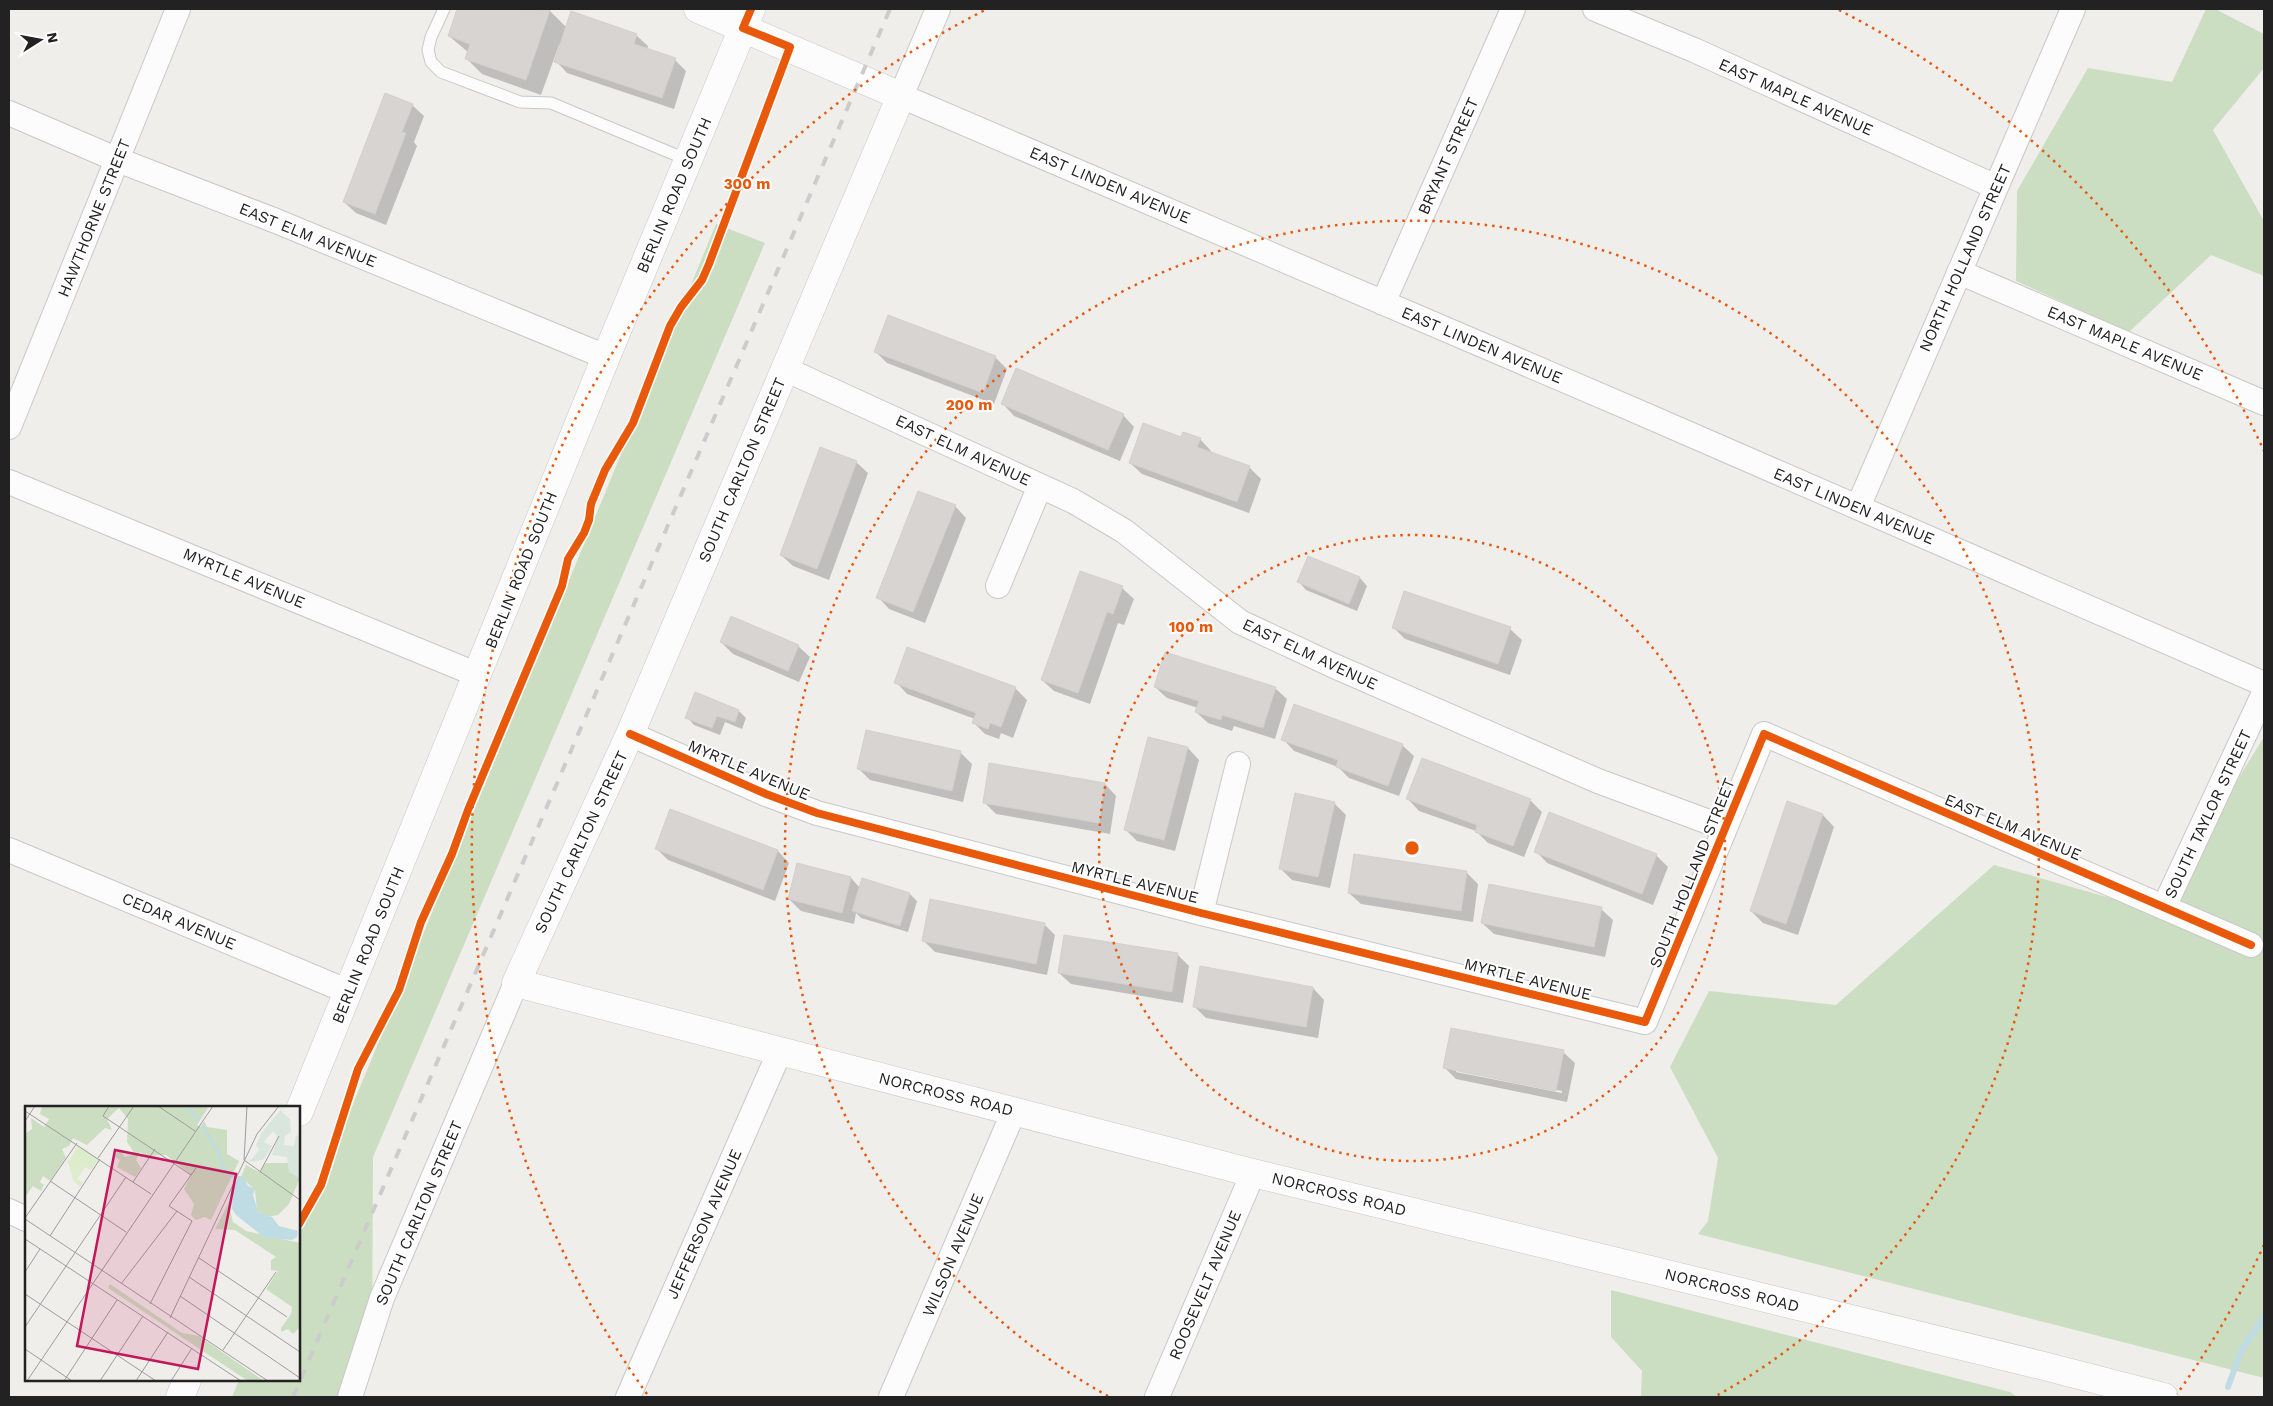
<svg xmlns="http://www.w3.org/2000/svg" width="2273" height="1406" viewBox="0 0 2273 1406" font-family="'Work Sans',sans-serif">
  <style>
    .forest { fill: #cbdec1 }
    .shadow { fill: #0003; fill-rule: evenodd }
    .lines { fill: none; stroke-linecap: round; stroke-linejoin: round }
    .stream { stroke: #bfdbe3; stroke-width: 6 }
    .building { fill: #d7d4d2; stroke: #d3d0cc }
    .service-casing { stroke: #c9c8c7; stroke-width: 13 }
    .minor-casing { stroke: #c9c8c7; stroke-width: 26 }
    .tertiary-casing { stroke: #c9c8c7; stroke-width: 29 }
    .service { stroke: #fdfcfc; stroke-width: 11 }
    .minor { stroke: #fdfcfc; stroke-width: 24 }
    .tertiary { stroke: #fdfcfc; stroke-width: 28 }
    .rail { stroke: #ccc; stroke-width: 4; stroke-dasharray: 10 10; stroke-linecap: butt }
    .cycleway-casing { stroke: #fff; stroke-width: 11 }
    .cycleway { stroke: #e8590c; stroke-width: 8 }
    .ring { fill: none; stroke: #e8590c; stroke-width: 2.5; stroke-dasharray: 2.5 5 }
    .labels { text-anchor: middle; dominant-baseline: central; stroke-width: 4; stroke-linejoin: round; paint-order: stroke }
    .street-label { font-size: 16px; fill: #222; stroke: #fff }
    .inset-river { fill: none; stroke: #bfdbe3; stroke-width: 2.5 }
    .inset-road { fill: none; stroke: #9e9c9b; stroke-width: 1 }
    .view { fill: #c2185b; fill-opacity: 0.15; stroke: #c2185b; stroke-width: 2.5 }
    .inset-edge { fill: none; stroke: #222; stroke-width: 2.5 }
    .centre { fill: #e8590c; stroke: #fff; stroke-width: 2.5 }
    .ring-label { font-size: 15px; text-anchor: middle; font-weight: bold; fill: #e8590c; stroke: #fff; stroke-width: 4; stroke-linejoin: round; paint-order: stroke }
  </style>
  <rect width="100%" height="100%" fill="#f0eeeb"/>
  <path class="forest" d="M2206,9H2215L2264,34V68L2213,130L2264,221V276L2211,255L2129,332L2016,281L2017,191L2088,68L2172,82Z
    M716,224L765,243L373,1157L372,1354L354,1397H232L239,1380H299V1235Z
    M2264,737V1378L1698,1234L1708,1221L1718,1158L1670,1067L1709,991L1836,1005L1994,865L2156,911Z
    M1611,1290L2010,1392L2017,1397H1641L1642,1371L1611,1337Z"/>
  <path class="shadow" d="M459,9H543L550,11L567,28L636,35L648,46L647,50L675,60L686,71L674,109L567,73L556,61L561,46L559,45L541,95L482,74L467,59L469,53L449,36Z
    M412,105L424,116L414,142L417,146L386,225L356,213L344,202Z
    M875,351L995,357L1007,369L994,404L887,363Z
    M1003,404L1123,415L1134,427L1120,461L1014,416Z
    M1182,438L1200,439L1211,451V453L1249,467L1261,479L1249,513L1142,474L1130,463Z
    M856,462L868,473L829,580L793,566L781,555Z
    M955,506L966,518L925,623L889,609L878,597Z
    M1309,557L1360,578L1367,586L1357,611L1306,590L1299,582Z
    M1122,588L1134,599L1124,625L1118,623L1090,704L1054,691L1042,680Z
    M1393,627L1510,629L1522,640L1510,675L1405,639Z
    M721,642L798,646L810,657L799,682L733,654Z
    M896,682L1015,688L1027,700L1013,738L1001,733L999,739L985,734L974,723L975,719L907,694Z
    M1155,687L1275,688L1287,699L1275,739L1234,726L1232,731L1208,723L1196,712L1198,708L1167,698Z
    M739,711L746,718L742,729L725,722L720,735L694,725L687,717Z
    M1283,739L1402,745L1414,756L1399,796L1349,778L1338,767L1294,751Z
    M1188,748L1199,760L1175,851L1137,841L1126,830Z
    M960,752L972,764L963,802L870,780L859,769Z
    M991,765L1105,784L1116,796L1110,834L996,814L984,802Z
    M1408,799L1530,800L1542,812L1524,857L1488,843L1476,831L1419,811Z
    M1334,803L1346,815L1330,888L1292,880L1280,868Z
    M1788,803L1823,815L1834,827L1798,935L1763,923L1751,911Z
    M671,810L778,851L789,863L775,901L668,860L657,849Z
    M1536,851L1656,855L1668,867L1653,905L1547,863Z
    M1355,855L1467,873L1478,884L1473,922L1361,904L1349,893Z
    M798,865L851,878L860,888L863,880L910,894L917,901L908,932L861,918L856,913L854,924L801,911L789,899Z
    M1601,909L1613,920L1605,957L1494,934L1482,923Z
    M1044,924L1055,935L1047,975L935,952L924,941Z
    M1065,936L1178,955L1189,966L1183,1003L1071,984L1059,973Z
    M1313,988L1324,1000L1318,1038L1206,1018L1194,1006Z
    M1563,1052L1575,1063L1567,1102L1456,1079L1445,1068ZM1456,1070L1562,1091V1093L1456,1072Z"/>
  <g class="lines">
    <path class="stream" d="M2228,1387L2241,1351L2264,1317"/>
  </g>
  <path class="building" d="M457,9L550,10L526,80L465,59L470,44L448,36Z
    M571,11L637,34L634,44L676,58L662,98L554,62Z
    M385,93L413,104L402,132L406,133L375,214L343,202Z
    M888,315L996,356L983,393L874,352Z
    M1016,368L1124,414L1108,450L1001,404Z
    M1143,423L1181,437L1183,432L1201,438L1197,447L1250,466L1237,502L1129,463Z
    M820,447L857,461L817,569L780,555Z
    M918,491L956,505L913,612L876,598Z
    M1308,556L1360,577L1349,604L1297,582Z
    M1080,571L1123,586L1113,614L1107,612L1078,693L1041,680Z
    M1404,591L1511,627L1498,664L1392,628Z
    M731,616L799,645L788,671L720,642Z
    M907,647L1016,687L1001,727L990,723L988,729L972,723L976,713L894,683Z
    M1165,652L1276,687L1263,728L1222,715L1221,720L1195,712L1199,701L1154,687Z
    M695,692L739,710L735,722L717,716L712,728L685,718Z
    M1294,704L1403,744L1388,786L1336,767L1338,760L1281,740Z
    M866,730L961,751L952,791L857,769Z
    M1148,737L1188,747L1164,840L1124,830Z
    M1422,758L1531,799L1513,846L1475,832L1477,825L1406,799Z
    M989,763L1105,783L1099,823L983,803Z
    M1295,793L1335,802L1318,877L1279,869Z
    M1787,801L1823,814L1786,924L1750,911Z
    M670,809L778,850L763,890L655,849Z
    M1549,812L1657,854L1642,894L1534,852Z
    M1354,854L1467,871L1461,911L1348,893Z
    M797,863L851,877L842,913L788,899Z
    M862,878L910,893L900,926L852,911Z
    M1489,884L1602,907L1594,947L1481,923Z
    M930,899L1045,923L1036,964L922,941Z
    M1064,935L1178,953L1172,992L1058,973Z
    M1200,966L1313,987L1306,1027L1193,1007Z
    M1451,1028L1564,1050L1556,1091L1443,1068Z"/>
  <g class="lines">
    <g class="service-casing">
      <path id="service" d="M444,9L431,37L428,50L431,62L441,72L520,102L551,103L688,160"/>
    </g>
    <g class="minor-casing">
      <path id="minor" d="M938,9L901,96L1634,410L2264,684
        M1595,9L1694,50L1996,187
        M9,113L118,160L276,221L606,357
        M1959,272L2264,403
        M1383,303L1513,9
        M785,369L1073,501L1124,531L1240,622L1332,665L1598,781L1725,828
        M9,427L178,9
        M9,482L478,675
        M1858,507L2073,9
        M998,586L1040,486
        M630,734L766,794L817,813L1201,913L1645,1022L1764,734L2251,945
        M9,850L349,992
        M2164,907L2264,693
        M1201,913L1238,764
        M9,1211L26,1219
        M350,1397L382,1298L516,983
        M628,1397L780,1051
        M891,1397L1014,1111
        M1157,1397L1253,1173"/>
    </g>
    <g class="tertiary-casing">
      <path id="tertiary" d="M698,9L901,96L630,734L516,983L1253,1173L2040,1365L2164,1397
        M299,1112L606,357L751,9
        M180,1397L187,1380"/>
    </g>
    <use href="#service" class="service"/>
    <use href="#minor" class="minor"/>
    <use href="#tertiary" class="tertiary"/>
    <path class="rail" d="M293,1397L890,9"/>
    <g class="cycleway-casing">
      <path id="cycleway" d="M630,734L766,794L817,813L1201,913L1645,1022L1764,734L2251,945
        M299,1224L321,1185L358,1069L399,990L421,922L452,854L468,810L562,586L568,559L584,533L589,520L591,504L605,470L633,423L670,326L681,307L702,280L709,264L790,47L743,28L751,9"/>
    </g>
    <use href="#cycleway" class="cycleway"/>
  </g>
  <g class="ring">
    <circle cx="1412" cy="848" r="313"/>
    <path d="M1108 1396A627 627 0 1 1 1716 1396"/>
    <path d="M2264 1245A940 940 0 0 1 2177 1394M647 1394A940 940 0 0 1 985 10M1839 10A940 940 0 0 1 2264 451"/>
  </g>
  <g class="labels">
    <g class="street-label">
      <text transform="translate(1796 97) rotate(24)">EAST MAPLE AVENUE</text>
      <text transform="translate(1448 156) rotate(-66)">BRYANT STREET</text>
      <text transform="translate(1110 185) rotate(23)">EAST LINDEN AVENUE</text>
      <text transform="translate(674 195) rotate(-67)">BERLIN ROAD SOUTH</text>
      <text transform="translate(94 218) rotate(-68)">HAWTHORNE STREET</text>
      <text transform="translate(308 235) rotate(22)">EAST ELM AVENUE</text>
      <text transform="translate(1965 258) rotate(-66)">NORTH HOLLAND STREET</text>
      <text transform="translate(2125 343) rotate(23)">EAST MAPLE AVENUE</text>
      <text transform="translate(1482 345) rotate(23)">EAST LINDEN AVENUE</text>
      <text transform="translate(963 450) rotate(25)">EAST ELM AVENUE</text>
      <text transform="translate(742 470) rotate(-67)">SOUTH CARLTON STREET</text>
      <text transform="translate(1854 506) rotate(23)">EAST LINDEN AVENUE</text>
      <text transform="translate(521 570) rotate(-68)">BERLIN ROAD SOUTH</text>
      <text transform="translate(244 578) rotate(23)">MYRTLE AVENUE</text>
      <text transform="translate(1310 654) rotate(25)">EAST ELM AVENUE</text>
      <text transform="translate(749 770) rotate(23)">MYRTLE AVENUE</text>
      <text transform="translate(2208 814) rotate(-65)">SOUTH TAYLOR STREET</text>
      <text transform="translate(2013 827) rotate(23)">EAST ELM AVENUE</text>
      <text transform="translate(581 842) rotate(-65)">SOUTH CARLTON STREET</text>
      <text transform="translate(1692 873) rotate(-68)">SOUTH HOLLAND STREET</text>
      <text transform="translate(1135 882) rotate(14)">MYRTLE AVENUE</text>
      <text transform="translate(179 921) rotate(23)">CEDAR AVENUE</text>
      <text transform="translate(368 945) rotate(-68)">BERLIN ROAD SOUTH</text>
      <text transform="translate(1528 979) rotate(14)">MYRTLE AVENUE</text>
      <text transform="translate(946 1094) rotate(14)">NORCROSS ROAD</text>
      <text transform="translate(1339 1194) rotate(14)">NORCROSS ROAD</text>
      <text transform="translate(419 1213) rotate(-67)">SOUTH CARLTON STREET</text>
      <text transform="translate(704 1224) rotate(-66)">JEFFERSON AVENUE</text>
      <text transform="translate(953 1255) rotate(-67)">WILSON AVENUE</text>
      <text transform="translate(1205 1285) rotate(-67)">ROOSEVELT AVENUE</text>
      <text transform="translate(1732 1290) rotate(14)">NORCROSS ROAD</text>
    </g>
  </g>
  <g transform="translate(25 1106)">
    <rect width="275" height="275" fill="#f0eeeb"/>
    <path d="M53,40L74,53L66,64L60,61L52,73L58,77L55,81L48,74L43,56Z" fill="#ddeccb"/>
    <path d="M17,0H180L183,2L172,19L176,21L179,15L182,21L202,24V48L214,55L186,114L180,111L171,114L166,109L169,98L159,83L166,69L141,49L122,50L115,46L111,54L116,62L110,71L92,61L95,54L89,50L94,44L100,51L110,48L102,36L103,13L94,2L82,13L87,24L80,22L62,39L48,32L44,40L37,43L41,52L25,75L18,70L15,76L19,79L16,85L8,80L0,91V28L7,23L6,12L19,21L24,13L15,8ZM241,57H265L275,72L264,98L253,109L242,111L232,105L230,84L216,71L221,59L234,66ZM209,86L204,100L208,116L221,125L275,137V221L268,228L263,223L256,226V222L266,208L267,201L241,183L253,165L246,164V154L251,151L210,124L190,123ZM85,178L157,227L174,230L239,275H223L83,182Z" fill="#cbdec1"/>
    <path d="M259,0L256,5L265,13L266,26L260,30L259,39L269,40L271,29L275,31V72L264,66L262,51L247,49L253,31L248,25L239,36L247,40L238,54L224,56L234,44L231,39L237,26Z" fill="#d9e6de"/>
    <path d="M213,70H218L223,80L230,83L228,89L233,106L247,111L254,120L273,125L272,131L267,134L239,131L211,109L207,103L208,83Z" fill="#bfdbe3"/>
    <path class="inset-river" d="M162,0L173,14M177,19L194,48L197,61L208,71"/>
    <path class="inset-road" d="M84,0L78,10L166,69M133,0L170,25M222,0L219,54L275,94M0,5L126,88M0,15L10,0M73,52L109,0M235,66L254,30M25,75L101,126M108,76L130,43M0,112L52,37M0,113L243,275M25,130L75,53M0,133L216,275M174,152L262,211M0,166L15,143M164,171L275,246M96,178L152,105M0,188L131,275M155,190L275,272M125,198L167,115L144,100L171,62M145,212L232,28L254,0M0,221L101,71M0,243L47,275M198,244L251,166M2,275L188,0M39,275L92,194M75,275L118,210M111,275L143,226M146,275L167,242"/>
    <path class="view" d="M90,44L211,68L173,263L52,240Z"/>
    <rect width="275" height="275" class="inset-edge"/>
  </g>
  <circle cx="1412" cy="848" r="8" class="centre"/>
  <g class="ring-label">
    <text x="747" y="189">300 m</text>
    <text x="969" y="410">200 m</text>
    <text x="1191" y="632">100 m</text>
  </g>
  <rect width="2273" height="1406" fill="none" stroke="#222222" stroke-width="20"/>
  <g transform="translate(40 40) rotate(79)" stroke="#ffffff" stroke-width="4" paint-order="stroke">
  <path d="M0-4L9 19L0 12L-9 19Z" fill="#222222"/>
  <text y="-8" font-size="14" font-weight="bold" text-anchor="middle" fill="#222222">N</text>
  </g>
</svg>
